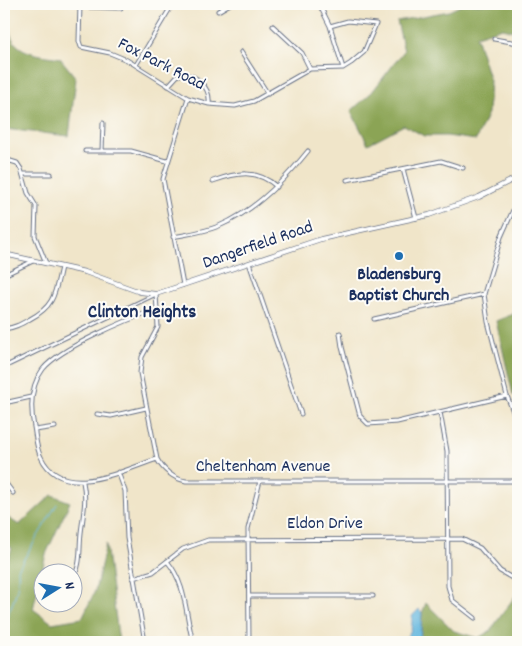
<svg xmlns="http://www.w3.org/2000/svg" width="522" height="646" viewBox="0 0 522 646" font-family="Dekko,sans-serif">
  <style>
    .forest { fill: #8ba455; stroke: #536a5a }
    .water { fill: #61b5dd; stroke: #3e729e }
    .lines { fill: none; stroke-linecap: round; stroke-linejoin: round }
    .stream { stroke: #61b5dd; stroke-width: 1 }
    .minor-casing { stroke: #666f83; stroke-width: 5 }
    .tertiary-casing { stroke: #666f83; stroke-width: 5.5 }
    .minor { stroke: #fff; stroke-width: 3 }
    .tertiary { stroke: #fff; stroke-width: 4 }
    .poi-dot { fill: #1f6fb2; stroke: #fdfcf7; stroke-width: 2 }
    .labels { text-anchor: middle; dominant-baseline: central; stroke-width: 4; stroke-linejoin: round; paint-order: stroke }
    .street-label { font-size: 18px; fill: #1b2f5e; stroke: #fdfcf7 }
    .poi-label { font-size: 18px; font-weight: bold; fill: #1b2f5e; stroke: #fdfcf7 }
    .neighbourhood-label { font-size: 19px; font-weight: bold; fill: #1b2f5e; stroke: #fdfcf7 }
  </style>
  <rect width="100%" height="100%" fill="#fdfcf7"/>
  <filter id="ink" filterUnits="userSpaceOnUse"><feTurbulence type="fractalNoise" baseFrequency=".02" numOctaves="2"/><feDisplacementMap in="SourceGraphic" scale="10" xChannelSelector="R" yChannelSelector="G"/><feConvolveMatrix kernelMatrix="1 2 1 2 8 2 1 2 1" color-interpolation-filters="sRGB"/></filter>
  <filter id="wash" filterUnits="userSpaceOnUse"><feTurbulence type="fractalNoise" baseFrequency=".0096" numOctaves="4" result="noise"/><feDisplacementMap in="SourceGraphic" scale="20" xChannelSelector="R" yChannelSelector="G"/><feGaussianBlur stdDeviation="1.12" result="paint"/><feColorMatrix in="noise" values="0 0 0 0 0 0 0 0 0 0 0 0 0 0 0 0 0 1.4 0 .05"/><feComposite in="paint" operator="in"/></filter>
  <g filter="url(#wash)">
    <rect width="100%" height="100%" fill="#f0e5c9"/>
    <path class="forest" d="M464,4H518V32L502,28L476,36L490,81L488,113L476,140L447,136H424L404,125L368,144L351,111L372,92L404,51L397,21L449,11Z
      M4,14C10,22 8,32 13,40C22,55 45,55 60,58L76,78L69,136L4,129Z
      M518,312V394L513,395L496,321Z
      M52,495L70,502L46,554L33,609L52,623L82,618L95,591L106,544L119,642H4V570L12,548L4,542V515L19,525Z
      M518,592V642H420L422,613L426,603L454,631L478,638L490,631Z"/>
    <path class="water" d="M419,609L422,613L420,642H404L402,640C412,634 412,627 412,616Z"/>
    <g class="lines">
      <path class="stream" d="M4,621C13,604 20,589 18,569L57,504"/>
    </g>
  </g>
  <g filter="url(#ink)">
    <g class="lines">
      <g class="minor-casing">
        <path id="minor" d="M80,4L79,41L81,47L110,53L127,60L188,98L209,104L235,106L254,101L310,69L343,68L351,63L364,52L376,24L348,21L330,26
          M319,4L330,26L343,68
          M79,7L121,8
          M218,11L230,4
          M273,26L302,53L310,69
          M494,39L518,43
          M241,52L268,94
          M136,65L169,10
          M168,86L178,75C195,72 211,87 209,104
          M85,151H131L167,161
          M102,151L103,123
          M4,159L17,163L21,169L28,193L36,206L35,236L46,263
          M403,169L416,218
          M23,174H51
          M347,180L441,161L463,168
          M213,181C236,173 257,168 277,187
          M518,199L501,237L484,294L488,322L507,396L518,424
          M173,237C188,234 204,232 219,226C255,211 284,181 308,151
          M249,263L301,414
          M4,275L33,261
          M183,285L163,179L188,98
          M157,309C129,319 61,347 43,369C30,386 30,407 34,427C36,437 36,448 41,457C62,502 123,470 157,459
          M374,319L484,294
          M4,329C14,328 21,324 30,319C55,306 55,293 61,267
          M340,333L342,347L360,416L368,424L397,422L507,396
          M4,367L156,294L158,327L142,357L140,373L157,459C163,470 174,479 186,481H518
          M4,403L31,397
          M440,412L447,451L448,586L452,600L475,618
          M97,414L111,416L146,408
          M35,430L55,427
          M118,472L125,491L127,538L145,642
          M4,481L13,493
          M167,561C187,585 185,614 193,642
          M133,578L153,572L183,549L208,540L462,539L480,548L500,571L512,578
          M72,580C82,565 79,550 81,533C83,515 87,500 83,482
          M249,596H373
          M249,642L248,529L260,481"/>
      </g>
      <g class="tertiary-casing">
        <path id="tertiary" d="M4,254L85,272L140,292L156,294L321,239L429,215L479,197L518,177"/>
      </g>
      <use href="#minor" class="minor"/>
      <use href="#tertiary" class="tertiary"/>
    </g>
  </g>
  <circle class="poi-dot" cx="399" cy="256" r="5"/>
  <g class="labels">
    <g class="street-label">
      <text transform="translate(161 65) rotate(27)">Fox Park Road</text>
      <text transform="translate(258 246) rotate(-19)">Dangerfield Road</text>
      <text x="263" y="467">Cheltenham Avenue</text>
      <text x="325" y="524">Eldon Drive</text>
    </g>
    <g class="poi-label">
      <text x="399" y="275">Bladensburg<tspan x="399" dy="21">Baptist Church</tspan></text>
    </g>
    <g class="neighbourhood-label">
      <text x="142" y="313">Clinton Heights</text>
    </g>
  </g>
  <rect width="522" height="646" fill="none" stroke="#fdfcf7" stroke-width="20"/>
  <g transform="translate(58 588) rotate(79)"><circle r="24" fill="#fdfcf7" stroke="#a3aaba"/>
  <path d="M0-4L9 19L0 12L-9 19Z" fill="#1f6fb2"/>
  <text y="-8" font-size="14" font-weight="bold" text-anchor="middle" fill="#1b2f5e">N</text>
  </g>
</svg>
